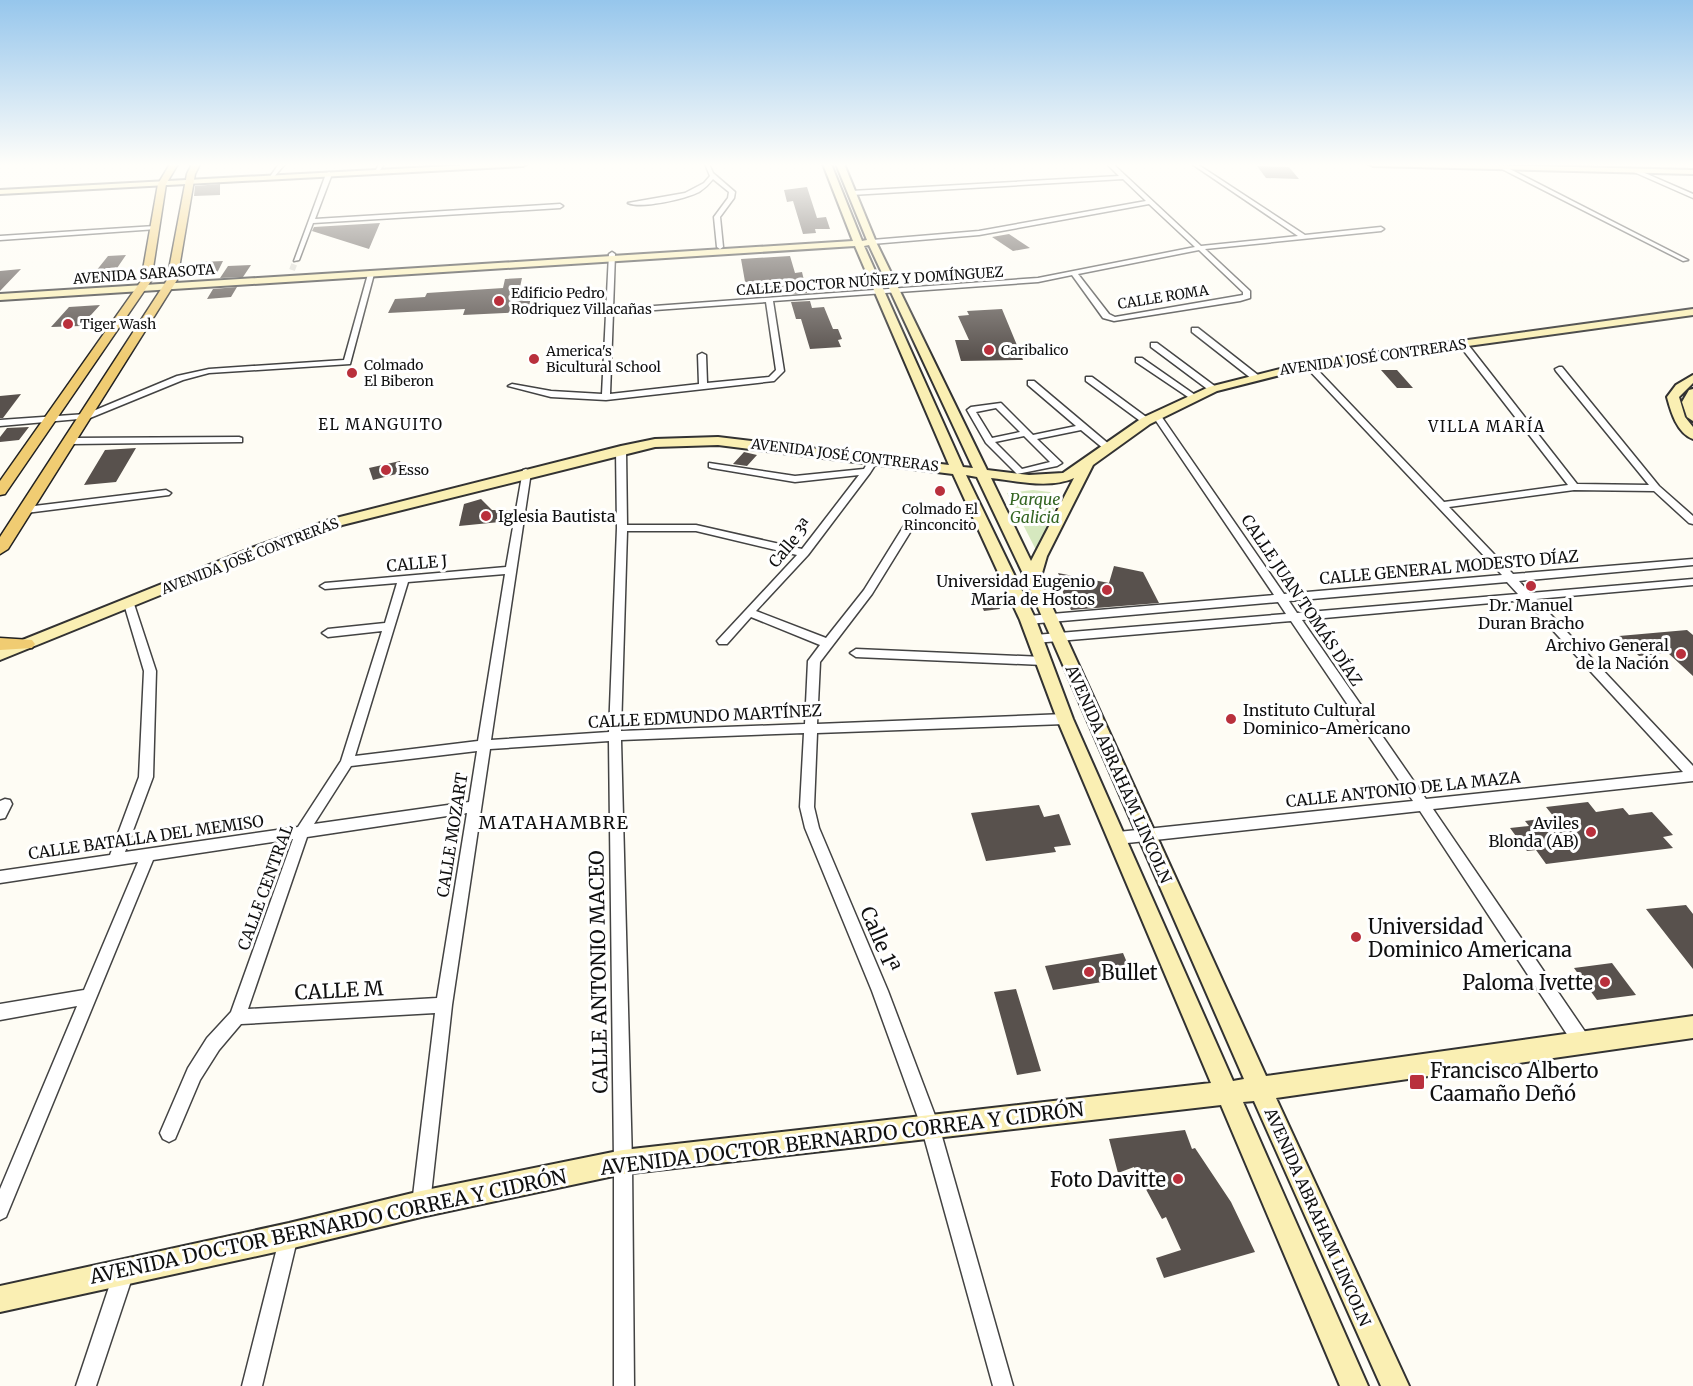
<svg xmlns="http://www.w3.org/2000/svg" width="1693" height="1386" viewBox="0 0 1693 1386" font-family="Merriweather,serif">
  <style>
    .green { fill: #d6e8bf }
    .building { fill: #58514d }
    .lines { fill: none; stroke-linecap: round; stroke-linejoin: round }
    .street-tunnel { stroke: #dad9d2; stroke-width: 6; stroke-dasharray: 6 3; stroke-linecap: butt }
    .street-casing { stroke: #434343; stroke-width: 3 }
    .secondary-casing { stroke: #323232; stroke-width: 4 }
    .primary-casing { stroke: #212121; stroke-width: 3 }
    .street { fill: #fff; fill-rule: evenodd }
    .secondary { fill: #faefb3; fill-rule: evenodd }
    .primary { fill: #f0cc72; fill-rule: evenodd }
    .poi-dot { fill: #b9303c; stroke: #fff; stroke-width: 2 }
    .labels { text-anchor: middle; dominant-baseline: central; stroke-width: 6; stroke-linejoin: round; paint-order: stroke }
    .far-street-label { font-size: 14px; fill: #101010; stroke: #fff }
    .far-poi-label { font-size: 14px; fill: #101010; stroke: #fff; text-anchor: start }
    .far-neighbourhood-label { font-size: 15px; letter-spacing: 1.5px; fill: #101010; stroke: #fff }
    .park-label { font-size: 16px; font-style: italic; fill: #346523; stroke: #fff }
    .poi-label { font-size: 16px; fill: #101010; stroke: #fff; text-anchor: end }
    .street-label { font-size: 16px; fill: #101010; stroke: #fff }
    .neighbourhood-label { font-size: 18px; letter-spacing: 1.5px; fill: #101010; stroke: #fff }
    .near-poi-label { font-size: 20px; fill: #101010; stroke: #fff; text-anchor: start }
    .near-street-label { font-size: 20px; fill: #101010; stroke: #fff }
  </style>
  <rect width="100%" height="100%" fill="#fefcf4"/>
  <path class="green" d="M1033,490L1050,492L1057,499L1043,547L1037,552L1007,493Z"/>
  <path class="building" d="M1257,166L1289,167L1299,179L1266,178Z
    M220,184V195L194,196L195,186Z
    M807,187L817,218L826,217L830,229H815L816,233L803,234L793,201L787,202L784,190Z
    M380,223L369,249L312,231L314,227Z
    M1009,234L1030,248L1013,251L992,237Z
    M126,255L113,274L92,276L108,256Z
    M790,256L795,273L802,272L807,293L789,294L788,291L747,293L741,259Z
    M223,261L217,273L202,274L201,262Z
    M251,265L243,277L220,278L228,266Z
    M21,269L0,291V271Z
    M522,278L520,287L533,286L528,312L463,315L465,309L388,313L395,299L425,297L427,293L503,288L505,279Z
    M237,287L231,297L207,299L213,289Z
    M810,301L812,308L824,307L833,329H838L842,339L838,340L841,347L810,349L801,319H796L791,302Z
    M100,305L81,326L51,327L69,307Z
    M1002,309L1023,360L961,361L955,340H969L958,316L969,315L967,311Z
    M1381,370H1397L1413,388H1397Z
    M21,394L3,418H0V396Z
    M29,427L19,440L0,442V437L7,428Z
    M136,448L116,482L84,485L105,450Z
    M744,452L757,455L747,466L733,464Z
    M400,461L404,472L373,480L369,468Z
    M481,499L492,510H511L510,521L459,526L464,504Z
    M1114,566L1143,572L1159,603L1071,610L1060,586H1064L1058,573L1109,583Z
    M994,596L1000,609L984,611L978,598Z
    M1687,630L1693,635V676L1668,653L1639,656L1619,636Z
    M1588,802L1596,812L1623,808L1629,815L1652,812L1673,835L1663,837L1673,848L1546,864L1536,850L1527,851L1510,828L1529,826L1525,821L1554,817L1546,807Z
    M1039,805L1044,817L1059,814L1071,845L1054,847L1056,852L986,861L971,813Z
    M1686,905L1693,914V969L1646,909Z
    M1123,953L1133,977L1053,990L1045,966Z
    M1612,963L1636,995L1597,1000L1574,968Z
    M1016,989L1041,1071L1017,1075L994,992Z
    M1185,1130L1192,1149L1195,1148L1231,1202L1255,1252L1164,1278L1156,1258L1181,1250L1166,1217L1162,1219L1134,1167L1118,1173L1109,1139Z"/>
  <g class="lines">
    <path class="street-tunnel" d="M292,270L296,260"/>
    <g class="street-casing">
      <path id="street" d="M279,164H285L273,178H269Z
        M379,164H384L379,172H375Z
        M705,164H709L713,173L735,192L734,198L720,217L723,247L720,249L717,247L714,217L728,198L729,192L713,179C709,184 705,188 699,192C685,199 642,209 628,203L685,193L704,183L710,176Z
        M1107,164H1113L1201,246L1298,236L1192,164H1197L1305,235L1381,227L1384,229L1381,231L1205,249L1250,291V298L1240,301L1114,321L1103,318L1072,275L1038,282L773,301L784,371L774,381L606,400L551,397L508,386L512,384L551,391L602,394L609,254L612,252L615,254L613,309L1038,278L1195,247L1149,204L979,235L872,244L869,242L872,240L979,231L1146,201L1123,179L851,195L848,193L851,191L1119,176ZM1199,250L1243,292V295L1115,317L1109,314L1078,274ZM766,302L776,370L769,377L707,383L706,355L702,353L698,355L699,384L610,394L613,313Z
        M1500,166H1504L1688,260L1683,261L1500,168Z
        M1634,170H1638L1693,194V198L1634,172Z
        M329,172L332,174L315,219L560,204L563,206L560,208L313,223L299,260L294,261L326,174Z
        M155,226L158,228L157,229L0,240V236Z
        M371,272L374,274L350,364L209,373L183,380L90,418L0,426V420L86,414L177,376L209,369L344,360L368,274Z
        M1192,328H1198L1258,375V379H1252L1192,332Z
        M1460,342H1466L1577,484L1649,485L1556,371L1555,369L1559,367H1562L1659,486L1693,516V524L1689,523L1654,491L1574,490L1449,507L1513,574L1693,559V565L1519,581L1530,593L1693,579V585L1536,599L1693,766V781L1433,809L1588,1036L1590,1042L1588,1048L1582,1050L1576,1048L1420,811L1118,844L1113,842L1111,838L1113,834L1118,832L1413,801L1291,621L1035,643L1029,639L1035,635L1286,614L1278,602L1028,624L1022,620L1028,616L1274,595L1152,415L1156,412L1159,413L1284,594L1502,575L1304,365L1311,363L1444,502L1568,485L1460,346ZM1507,582L1518,594L1297,613L1289,601ZM1525,600L1683,772L1426,799L1302,620Z
        M1151,343H1157L1216,387V391H1210L1151,347Z
        M1136,358H1142L1198,397L1191,399L1136,362Z
        M1086,377H1092L1149,419V423H1143L1086,381Z
        M1028,381H1034L1110,445V449H1104L1081,430L1037,439L1062,463L1057,466L1017,474L986,443L967,410L971,407L1001,403L1033,435L1076,426L1028,385ZM996,408L1020,432L992,438L976,412ZM1024,436L1050,462L1022,469L995,442Z
        M239,437L242,438V442L71,444L67,441L71,438Z
        M621,447L626,450L627,525H696L802,549L859,475L795,482L712,468L709,467V463L795,476L864,469L871,457H877L879,459L870,473L808,555L756,611L826,638L864,590L905,524H913L914,526L872,594L820,662L817,724L1065,714L1069,716L1071,719L1069,722L1065,724L817,733L814,807L819,828L888,991L939,1126L1013,1386H993L921,1126L872,991L805,828L800,807L804,733L621,740L632,1162L634,1386H614V1162L609,741L490,749L452,1005L430,1204L427,1210L421,1213L415,1210L412,1204L435,1013L241,1024L219,1050L200,1080L175,1139L169,1142L163,1139L160,1133L188,1068L207,1038L231,1012L293,839L153,860L6,1217L0,1220V1189L77,1006L0,1020V1004L84,990L138,862L0,883V871L110,855L139,777L144,671L124,604L125,601L129,600L134,604L156,671L153,777L125,852L298,827L341,761L382,631L328,637L322,633L328,629L385,623L397,583L325,589L320,586L325,583L506,567L523,470L526,469L531,472L491,740L609,732L617,528L616,450ZM627,531H696L797,555L717,641L719,644H727L751,617L820,645L808,661L805,724L621,731ZM505,574L478,741L355,756L408,582ZM477,751L469,802L314,824L351,766ZM467,813L437,998L248,1009L307,837Z
        M166,490L171,493L169,495L26,513L21,510L26,507Z
        M856,649L1043,657L1049,661L1043,665L856,657L850,653Z
        M5,799L10,800L12,804L5,818L0,819V801Z
        M289,1227L296,1229L298,1236L262,1386H242L280,1236L282,1229Z
        M124,1262L131,1265L134,1272L96,1386H76L114,1272L117,1265Z"/>
    </g>
    <g class="secondary-casing">
      <path id="secondary" d="M488,164H527L523,166L0,194V190Z
        M823,164H831L862,241L867,240L836,164H844L876,242L987,470L1029,475L1063,473L1142,418L1209,387L1308,362L1693,309V315L1308,368L1217,391L1150,424L1093,465L1047,556L1040,580L1266,1076L1693,1016V1038L1276,1098L1409,1386H1381L1254,1101L1243,1102L1368,1386H1340L1221,1105L623,1174L421,1217L289,1249L0,1312V1286L289,1223L421,1191L623,1150L1211,1083L1057,719L1020,620L953,474L718,445L655,447L342,525L259,555L0,660V649L249,549L332,519L621,446L655,439L718,437L949,465L855,246L0,300V294L853,241ZM869,245L973,468L963,467L864,246ZM966,475L977,477L1026,580L1025,583L1029,587L1244,1079L1233,1081L1073,719L1036,620ZM991,478C1016,481 1050,489 1074,478L1031,561Z
        M1369,164H1448L1693,170V174L1373,166Z
        M1693,375V383L1679,397L1685,417L1693,427V439C1677,433 1671,412 1667,397L1676,385Z
        M1693,389V421L1687,417L1682,402L1689,390Z"/>
    </g>
    <g class="primary-casing">
      <path id="primary" d="M170,164H178L166,184L151,281L5,494L0,495V481L141,281L158,184Z
        M192,164H200L195,174L177,280L8,549L0,554V537L167,280L187,174Z
        M0,638L32,640L35,644L32,648L0,650Z"/>
    </g>
    <use href="#street" class="street"/>
    <use href="#secondary" class="secondary"/>
    <use href="#primary" class="primary"/>
  </g>
  <linearGradient id="sky" x2="0" y2="1"><stop stop-color="#96c6ec"/><stop offset="0.46" stop-color="#fffefa"/><stop offset="1" stop-color="#fffefa" stop-opacity="0"/></linearGradient>
  <rect width="1693" height="358" fill="url(#sky)"/>
  <g class="poi-dot">
    <circle cx="499" cy="301" r="6"/>
    <circle cx="68" cy="324" r="6"/>
    <circle cx="989" cy="350" r="6"/>
    <circle cx="534" cy="359" r="6"/>
    <circle cx="352" cy="373" r="6"/>
    <circle cx="386" cy="470" r="6"/>
    <circle cx="940" cy="491" r="6"/>
    <circle cx="486" cy="516" r="6"/>
    <circle cx="1531" cy="586" r="6"/>
    <circle cx="1107" cy="590" r="6"/>
    <circle cx="1681" cy="654" r="6"/>
    <circle cx="1231" cy="719" r="6"/>
    <circle cx="1591" cy="832" r="6"/>
    <circle cx="1356" cy="937" r="6"/>
    <circle cx="1089" cy="972" r="6"/>
    <circle cx="1605" cy="982" r="6"/>
    <rect x="1409" y="1074" width="16" height="16" rx="3"/>
    <circle cx="1178" cy="1179" r="6"/>
  </g>
  <g class="labels">
    <g class="far-street-label">
      <text transform="translate(144 274) rotate(-4)">AVENIDA SARASOTA</text>
      <text transform="translate(870 281) rotate(-4)">CALLE DOCTOR NÚÑEZ Y DOMÍNGUEZ</text>
      <text transform="translate(1163 297) rotate(-9)">CALLE ROMA</text>
      <text transform="translate(1373 357) rotate(-8)">AVENIDA JOSÉ CONTRERAS</text>
      <text transform="translate(845 455) rotate(7)">AVENIDA JOSÉ CONTRERAS</text>
      <text transform="translate(250 556) rotate(-21)">AVENIDA JOSÉ CONTRERAS</text>
    </g>
    <g class="far-poi-label">
      <text x="511" y="293">Edificio Pedro<tspan x="511" dy="16">Rodriquez Villacañas</tspan></text>
      <text x="80" y="324">Tiger Wash</text>
      <text x="1001" y="350">Caribalico</text>
      <text x="546" y="351">America's<tspan x="546" dy="16">Bicultural School</tspan></text>
      <text x="364" y="365">Colmado<tspan x="364" dy="16">El Biberon</tspan></text>
      <text x="398" y="470">Esso</text>
      <text x="940" y="509" text-anchor="middle">Colmado El<tspan x="940" dy="16">Rinconcito</tspan></text>
    </g>
    <g class="far-neighbourhood-label">
      <text x="381" y="424">EL MANGUITO</text>
      <text x="1487" y="426">VILLA MARÍA</text>
    </g>
    <g class="park-label">
      <text x="1035" y="499">Parque<tspan x="1035" dy="18">Galicia</tspan></text>
    </g>
    <g class="poi-label">
      <text x="498" y="516" text-anchor="start">Iglesia Bautista</text>
      <text x="1095" y="581">Universidad Eugenio<tspan x="1095" dy="18">Maria de Hostos</tspan></text>
      <text x="1531" y="605" text-anchor="middle">Dr. Manuel<tspan x="1531" dy="18">Duran Bracho</tspan></text>
      <text x="1669" y="645">Archivo General<tspan x="1669" dy="18">de la Nación</tspan></text>
      <text x="1243" y="710" text-anchor="start">Instituto Cultural<tspan x="1243" dy="18">Dominico-Americano</tspan></text>
      <text x="1579" y="823">Aviles<tspan x="1579" dy="18">Blonda (AB)</tspan></text>
    </g>
    <g class="street-label">
      <text transform="translate(790 543) rotate(-50)">Calle 3ª</text>
      <text transform="translate(417 563) rotate(-5)">CALLE J</text>
      <text transform="translate(1449 567) rotate(-5)">CALLE GENERAL MODESTO DÍAZ</text>
      <text transform="translate(1302 600) rotate(56)">CALLE JUAN TOMÁS DÍAZ</text>
      <text transform="translate(705 716) rotate(-3)">CALLE EDMUNDO MARTÍNEZ</text>
      <text transform="translate(1119 774) rotate(66)">AVENIDA ABRAHAM LINCOLN</text>
      <text transform="translate(1403 789) rotate(-6)">CALLE ANTONIO DE LA MAZA</text>
      <text transform="translate(452 835) rotate(-81)">CALLE MOZART</text>
      <text transform="translate(146 837) rotate(-8)">CALLE BATALLA DEL MEMISO</text>
      <text transform="translate(265 887) rotate(-70)">CALLE CENTRAL</text>
      <text transform="translate(1318 1217) rotate(66)">AVENIDA ABRAHAM LINCOLN</text>
    </g>
    <g class="neighbourhood-label">
      <text x="554" y="822">MATAHAMBRE</text>
    </g>
    <g class="near-poi-label">
      <text x="1368" y="926">Universidad<tspan x="1368" dy="23">Dominico Americana</tspan></text>
      <text x="1101" y="972">Bullet</text>
      <text x="1593" y="982" text-anchor="end">Paloma Ivette</text>
      <text x="1430" y="1070">Francisco Alberto<tspan x="1430" dy="23">Caamaño Deñó</tspan></text>
      <text x="1166" y="1179" text-anchor="end">Foto Davitte</text>
    </g>
    <g class="near-street-label">
      <text transform="translate(880 939) rotate(67)">Calle 1ª</text>
      <text transform="translate(598 972) rotate(-91)">CALLE ANTONIO MACEO</text>
      <text transform="translate(339 990) rotate(-3)">CALLE M</text>
      <text transform="translate(842 1138) rotate(-7)">AVENIDA DOCTOR BERNARDO CORREA Y CIDRÓN</text>
      <text transform="translate(328 1226) rotate(-12)">AVENIDA DOCTOR BERNARDO CORREA Y CIDRÓN</text>
    </g>
  </g>
</svg>
